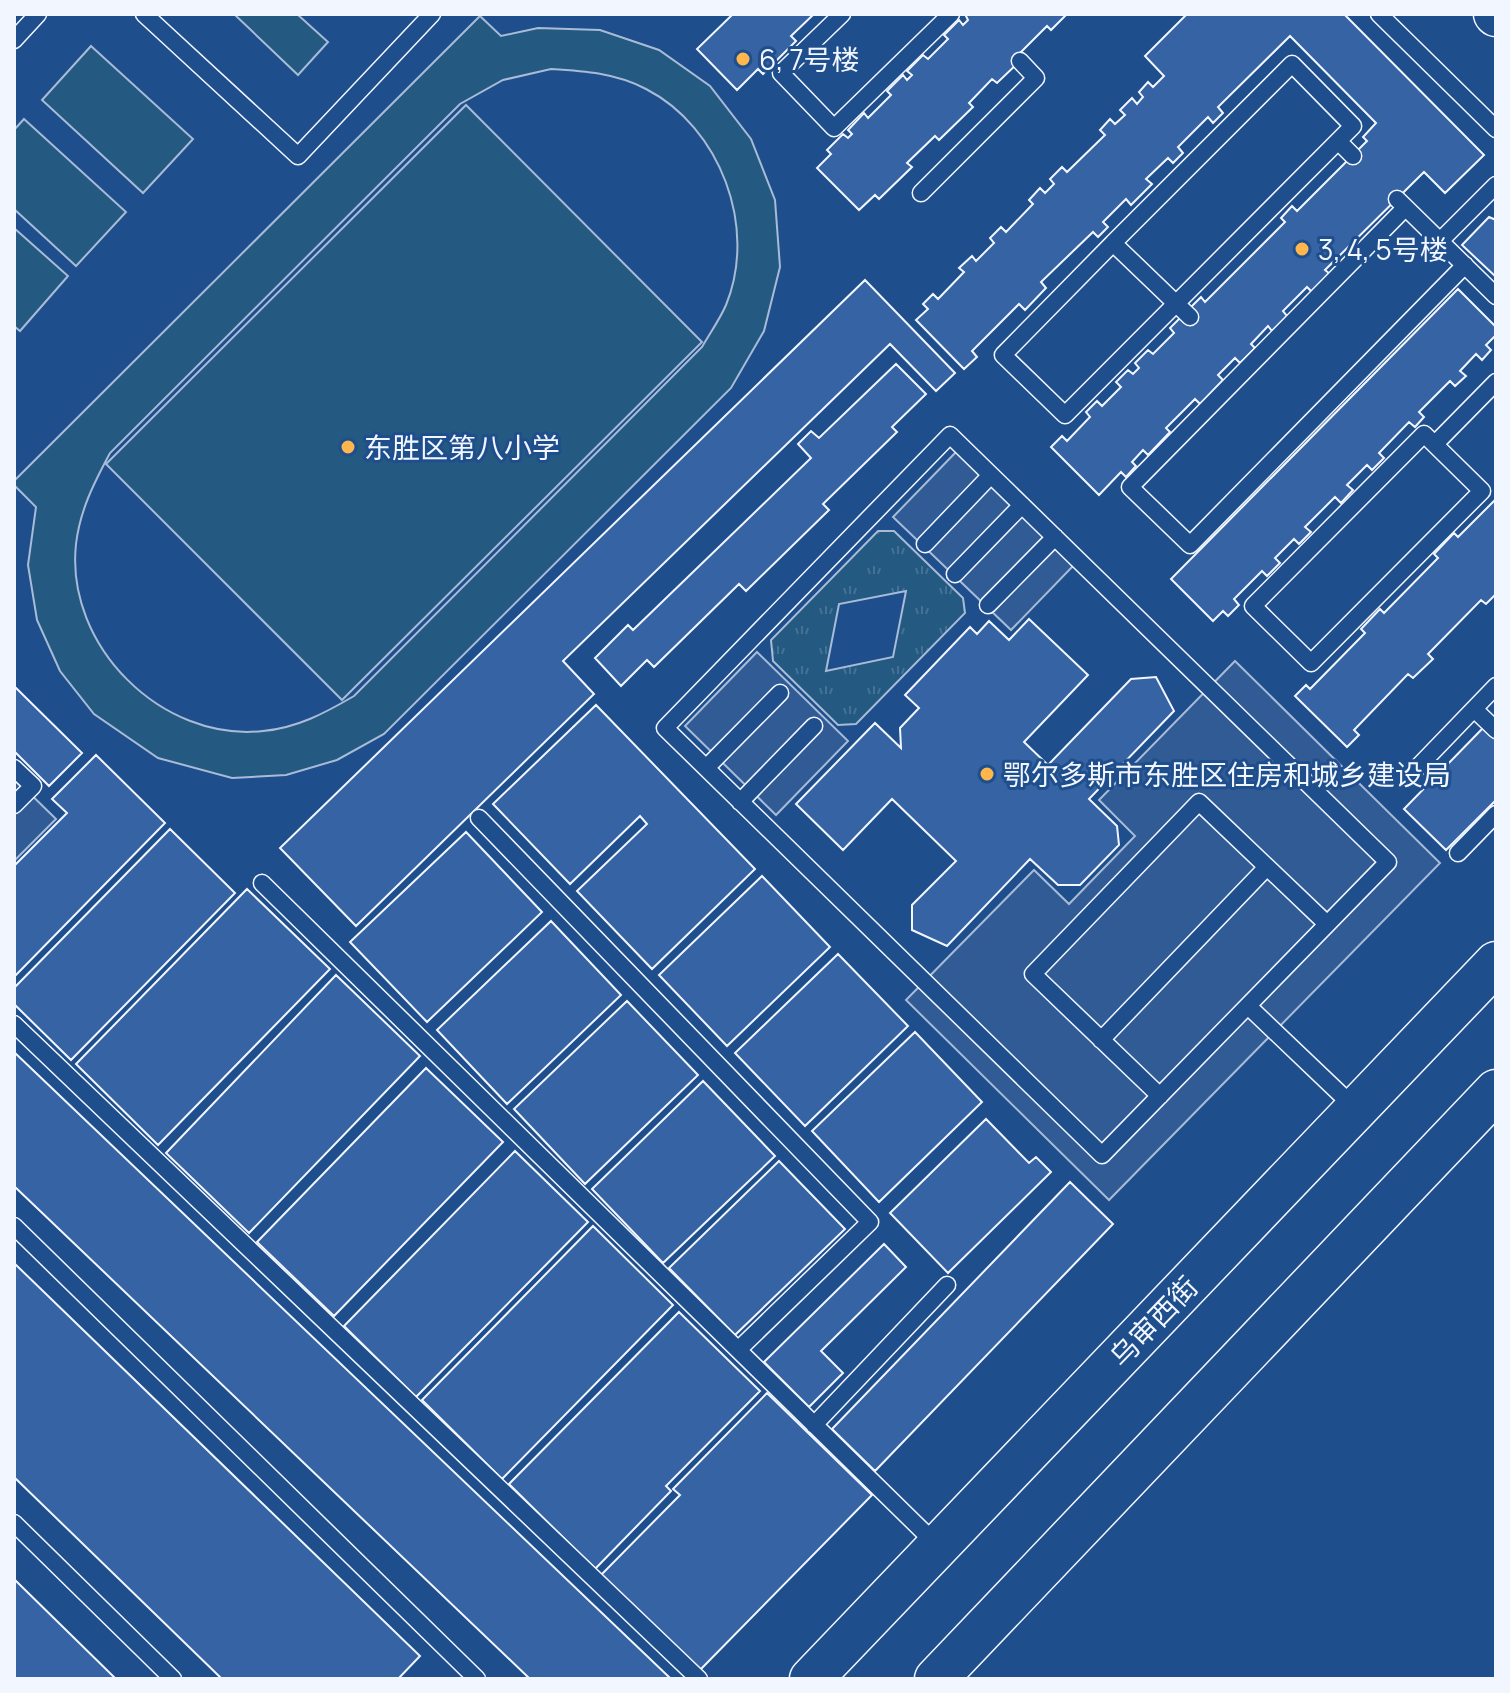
<svg xmlns="http://www.w3.org/2000/svg" width="1510" height="1693" viewBox="0 0 1510 1693" font-family="Manrope,'Noto Sans SC',sans-serif">
  <style>
    .grass { fill: url(#grass-tufts); stroke: #a8bbd7; stroke-width: 2; fill-rule: evenodd }
    .pitch { fill: #245a82; stroke: #a8bbd7; stroke-width: 2; fill-rule: evenodd }
    .parking { fill: #305b95; stroke: #a8bbd7; stroke-width: 2 }
    .building { fill: #3563a3; stroke: #f2f6ff; stroke-width: 2 }
    .lines { fill: none; stroke-linecap: round; stroke-linejoin: round }
    .service-casing { stroke: #f2f6ff; stroke-width: 19 }
    .secondary-casing { stroke: #f2f6ff; stroke-width: 45 }
    .service { stroke: #1f4e8c; stroke-width: 16 }
    .secondary { stroke: #1f4e8c; stroke-width: 42 }
    .poi-dot { fill: #ffb74d; stroke: #1f4e8c; stroke-width: 3 }
    .labels { text-anchor: middle; dominant-baseline: central; stroke-width: 6; stroke-linejoin: round; paint-order: stroke }
    .poi-label { font-size: 28px; fill: #f2f6ff; stroke: #1f4e8c; text-anchor: start }
    .street-label { font-size: 28px; fill: #f2f6ff; stroke: #1f4e8c }
  </style>
  <defs>
    <pattern id="grass-tufts" width="24" height="20" patternUnits="userSpaceOnUse" patternTransform="scale(2)"><rect width="24" height="20" fill="#245a82"/><path d="M3 7l-1-3M5 7V3M7 7l1-3M15 17l-1-3M17 17v-4M19 17l1-3" fill="none" stroke="#447295"/></pattern>
  </defs>
  <rect width="100%" height="100%" fill="#1f4e8c"/>
  <path class="grass" d="M878,531H894L963,598L965,613L856,724L838,725L773,661L771,640ZM906,591L893,657L826,671L839,604Z"/>
  <path class="pitch" d="M234,14H297L328,42L298,75Z
    M480,16L501,36L538,28L600,30L659,50L710,86L751,139L775,200L780,267L764,331L731,388L384,734L337,760L286,775L232,778L158,758L94,714L60,671L37,620L28,565L36,507L14,485V481ZM551,69C584,71 616,73 646,89C720,127 758,227 726,305C720,319 710,333 702,347L354,696C325,713 297,728 263,731C162,742 65,646 76,544C80,510 94,483 110,453L460,104L503,80Z
    M91,46L193,139L143,193L42,100Z
    M466,105L702,342L342,700L106,464Z
    M24,119L126,212L76,266L14,209V130Z
    M14,228L68,276L20,331L14,326Z"/>
  <path class="parking" d="M957,451L1074,565L1011,630L893,517Z
    M757,652L848,741L776,815L685,726Z
    M1235,661L1440,863L1109,1200L906,1000L1034,870L1069,904L1135,836L1099,800Z
    M14,778L56,819L14,861Z"/>
  <path class="building" d="M733,14H814L791,36L796,41L763,74L758,69L737,90L697,49Z
    M965,14H1067L1051,30L1047,26L1020,53L1024,57L997,83L992,79L969,103L973,107L939,140L935,136L907,163L912,167L879,199L875,195L859,210L817,168L831,154L827,150L843,134L848,138L852,134L848,130L864,113L868,118L891,95L887,91L903,75L907,80L912,75L907,71L923,55L928,59L948,39L944,35L959,20L963,25L968,20Z
    M1187,14H1344L1484,155L1445,193L1424,172L1325,270L1330,274L1312,292L1307,287L1283,311L1287,316L1272,331L1268,326L1251,344L1255,348L1240,363L1235,358L1218,375L1223,380L1200,404L1195,399L1166,428L1170,432L1148,455L1143,450L1132,462L1136,466L1126,477L1121,472L1099,495L1051,447L1062,436L1067,441L1090,417L1086,412L1097,401L1102,406L1121,387L1116,382L1128,370L1133,374L1139,368L1135,363L1148,350L1153,354L1174,333L1170,328L1201,297L1205,302L1285,222L1281,218L1292,206L1297,211L1367,141L1363,137L1376,123L1290,36L1218,107L1223,113L1213,123L1208,117L1178,147L1183,153L1173,163L1168,158L1146,179L1152,184L1131,205L1126,199L1103,222L1108,227L1098,237L1093,232L1041,282L1046,288L1025,310L1019,304L972,351L977,357L964,369L916,320L928,309L923,304L933,294L938,299L964,272L959,268L972,256L976,261L994,243L990,238L1001,227L1006,232L1033,204L1029,200L1040,188L1045,193L1054,184L1050,179L1062,167L1067,172L1105,135L1100,130L1110,119L1115,124L1125,115L1120,110L1132,98L1137,104L1143,97L1139,92L1148,82L1153,87L1164,76L1145,56Z
    M1489,217L1496,220V277L1462,245Z
    M865,280L955,373L936,391L890,344L563,661L594,694L356,926L280,848Z
    M1458,289L1496,327V335L1486,345L1491,350L1482,360L1476,354L1460,371L1466,376L1455,386L1450,381L1419,412L1424,417L1415,427L1409,422L1379,453L1384,458L1372,470L1367,465L1347,485L1353,490L1341,503L1335,497L1305,527L1311,532L1299,544L1294,539L1275,558L1280,563L1267,576L1262,571L1234,599L1239,605L1228,616L1223,611L1213,621L1171,579Z
    M896,364L926,394L892,427L897,432L823,504L829,510L746,591L739,584L654,667L647,660L621,686L595,658L628,625L633,630L811,458L798,444L811,431L819,438Z
    M1496,499V594L1486,604L1481,600L1428,654L1433,659L1413,678L1408,674L1354,730L1359,735L1347,747L1295,696L1306,685L1310,689L1365,633L1361,629L1380,609L1384,613L1438,558L1434,554L1454,533L1458,537Z
    M1029,619L1088,675L1024,742L1048,765L1131,679L1156,677L1174,711L1089,799L1117,826L1119,845L1080,885H1058L1030,859L947,946L912,930V905L956,861L892,799L843,850L796,804L875,723L901,748L900,728L919,708L905,695L970,627L977,634L989,621L1009,640Z
    M14,686L82,753L49,786L14,751Z
    M596,705L755,869L652,969L577,891L647,824L640,816L570,884L493,804Z
    M1483,728L1496,740V800L1446,850L1404,809Z
    M96,755L165,823L14,977V866L67,813L52,799Z
    M170,829L235,893L71,1060L14,1004V988Z
    M466,832L542,912L427,1022L350,942Z
    M762,876L830,947L727,1046L659,975Z
    M247,889L330,969L158,1145L76,1064Z
    M551,921L621,995L507,1104L437,1030Z
    M838,954L908,1026L805,1126L735,1053Z
    M336,975L420,1056L249,1233L166,1153Z
    M627,1001L698,1075L585,1184L514,1109Z
    M915,1032L982,1102L879,1202L812,1131Z
    M14,1052L669,1677L667,1679H530L14,1186Z
    M426,1068L503,1142L334,1316L257,1242Z
    M703,1081L775,1156L663,1263L592,1189Z
    M986,1119L1029,1163L1036,1157L1051,1172L948,1273L890,1213Z
    M515,1151L588,1222L416,1397L344,1326Z
    M779,1161L845,1229L735,1335L669,1268Z
    M1070,1182L1113,1224L875,1471L832,1429Z
    M593,1226L673,1305L502,1479L422,1400Z
    M884,1244L906,1267L821,1351L843,1373L809,1407L764,1362Z
    M14,1263L420,1656L398,1679H222L14,1477Z
    M679,1312L760,1391L666,1486L671,1491L595,1569L509,1484Z
    M767,1393L872,1495L699,1671L601,1575L680,1495L673,1489Z
    M14,1579L116,1679H14Z"/>
  <g class="lines">
    <g class="service-casing">
      <path id="service" d="M144,14L298,156L432,14
        M842,14L781,73L834,128L951,14
        M1379,14L1496,129
        M14,40L38,14
        M1338,141L1353,156
        M921,193L1036,78L1020,61
        M1397,199L1496,296
        M1405,208L1130,487L1190,545L1465,265
        M1440,241L1496,185
        M1113,243L1292,64L1353,126L1065,415L1003,355L1113,243L1190,317
        M1424,434L1482,491L1311,663L1253,606Z
        M950,435L1388,862L1102,1155L665,728Z
        M1435,444L1496,382
        M925,544L991,475
        M955,574L1022,505
        M988,605L1055,537
        M1474,709L1496,730
        M14,768L33,786L14,805
        M706,768L780,693
        M1415,770L1496,686
        M740,802L814,726
        M479,818L870,1222L738,1350
        M1458,853L1496,814
        M262,883L937,1545
        M1248,1006L1355,1108
        M14,1024L699,1679
        M1101,1040L1267,867
        M1160,1096L1033,974L1199,802L1327,924
        M14,1226L477,1679
        M814,1425L947,1285
        M14,1523L173,1679"/>
    </g>
    <g class="secondary-casing">
      <path id="secondary" d="M1495,14L1496,15
        M811,1679L1496,963
        M936,1679L1496,1091"/>
    </g>
    <use href="#service" class="service"/>
    <use href="#secondary" class="secondary"/>
  </g>
  <g class="poi-dot">
    <circle cx="743" cy="59" r="8"/>
    <circle cx="1302" cy="249" r="8"/>
    <circle cx="348" cy="447" r="8"/>
    <circle cx="987" cy="774" r="8"/>
  </g>
  <g class="labels">
    <g class="poi-label">
      <text x="759" y="59">6, 7号楼</text>
      <text x="1318" y="249">3, 4, 5号楼</text>
      <text x="364" y="447">东胜区第八小学</text>
      <text x="1003" y="774">鄂尔多斯市东胜区住房和城乡建设局</text>
    </g>
    <g class="street-label">
      <text transform="translate(1153 1321) rotate(-46)">乌审西街</text>
    </g>
  </g>
  <rect width="1510" height="1693" fill="none" stroke="#f2f6ff" stroke-width="32"/>
</svg>
